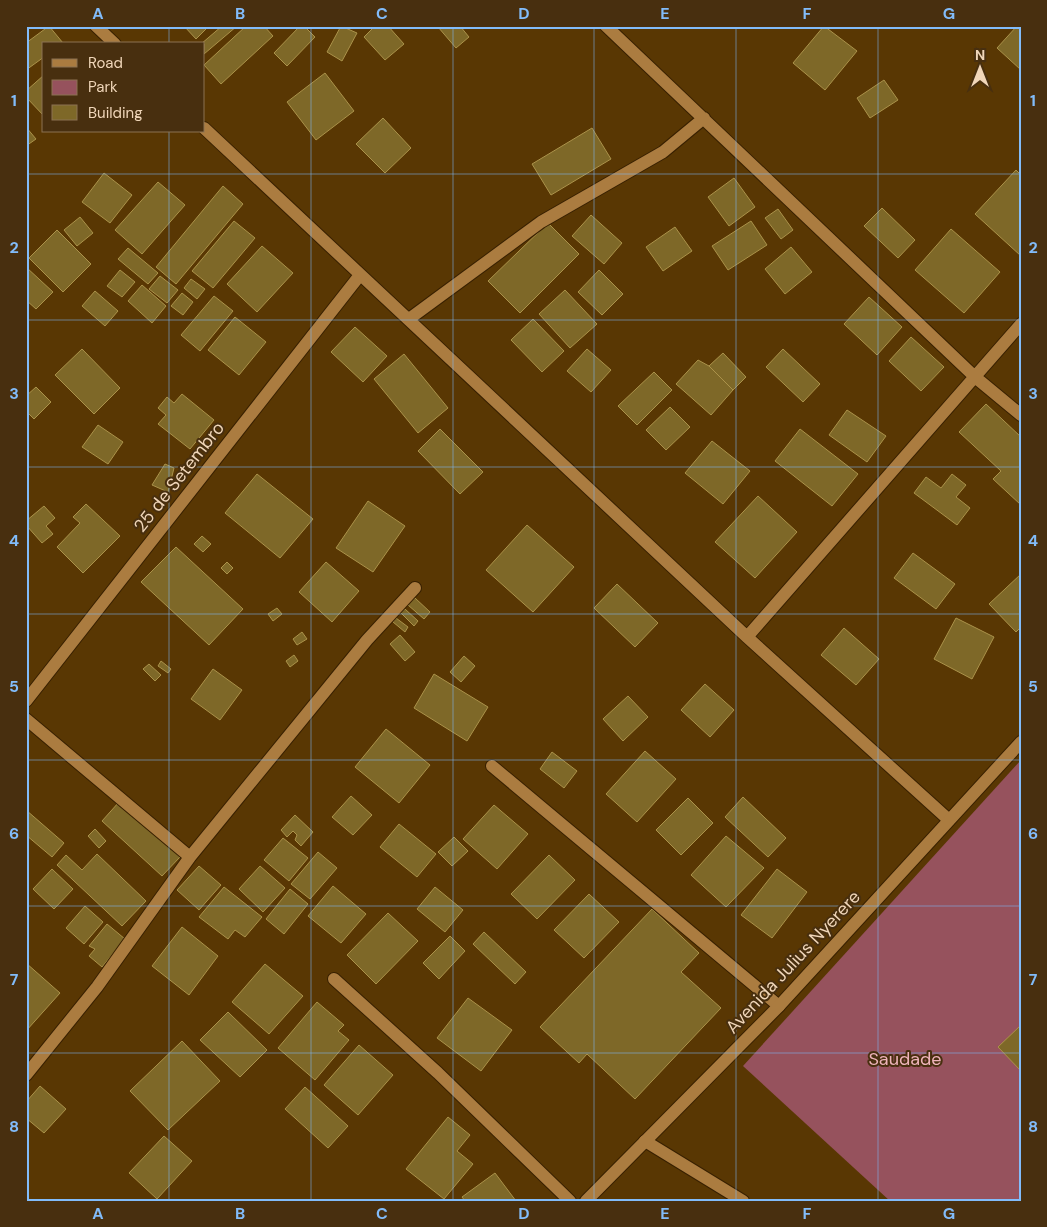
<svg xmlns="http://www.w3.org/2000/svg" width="1047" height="1227" viewBox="0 0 1047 1227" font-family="'DM Sans',sans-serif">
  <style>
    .green { fill: #96525d }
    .building { fill: #7e6828; stroke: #ab924a }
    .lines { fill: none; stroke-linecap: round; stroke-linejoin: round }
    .street-casing { stroke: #382000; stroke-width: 14 }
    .secondary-casing { stroke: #382000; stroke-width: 14 }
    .street { stroke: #ab7c40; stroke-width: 12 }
    .secondary { stroke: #ab7c40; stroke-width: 12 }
    .grid { fill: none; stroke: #82bcfa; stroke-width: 1; stroke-opacity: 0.55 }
    .labels { text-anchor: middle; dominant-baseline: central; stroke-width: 4; stroke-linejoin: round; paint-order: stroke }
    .street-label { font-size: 18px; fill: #f0d6b9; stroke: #482f0f }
    .park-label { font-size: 18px; fill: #efb4bb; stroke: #482f0f }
    .neatline { fill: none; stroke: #82bcfa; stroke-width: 2 }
    .grid-label { font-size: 16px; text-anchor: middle; font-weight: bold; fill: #82bcfa }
  </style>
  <rect width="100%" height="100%" fill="#593703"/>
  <path class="green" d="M1021,760V1201H890L743,1066Z"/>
  <path class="building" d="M49,26L63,43L44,44V57L26,70V43Z
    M184,26H209L196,39Z
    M222,26H237L204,54V44H201Z
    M246,26H264L273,36L221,84L204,65Z
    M300,26H304L315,37L287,66L274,53Z
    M341,26L357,33L342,61L327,52Z
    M375,26H388L404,44L385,60L364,37Z
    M460,26L469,37L456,48L438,27Z
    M824,26L857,51L825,90L793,63Z
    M1017,26H1021V70L997,48Z
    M325,73L354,111L316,140L287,102Z
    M44,75V116L26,97V91Z
    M884,80L898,100L870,118L857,98Z
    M383,118L411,148L385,173L356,144Z
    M26,127L36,139L26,146Z
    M592,128L611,159L551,195L532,164Z
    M1016,170L1021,175V256L975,214Z
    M104,173L132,195L110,223L82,202Z
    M734,178L755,207L729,226L708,197Z
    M158,182L185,205L142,254L115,230Z
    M223,186L243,204L176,284L156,267Z
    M882,208L915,240L898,258L864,226Z
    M778,209L793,230L781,239L765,218Z
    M591,215L622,243L604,264L572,236Z
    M80,217L93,233L77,246L64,230Z
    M234,221L255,238L213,288L192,271Z
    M751,221L767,245L728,270L712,246Z
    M548,223L579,254L520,313L488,281Z
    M675,227L692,251L663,271L646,247Z
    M951,229L1000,272L964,313L915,270Z
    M57,230L91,264L63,292L29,258Z
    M262,246L293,273L257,312L227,284Z
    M791,247L812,272L785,294L765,269Z
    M128,248L158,273L148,284L118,259Z
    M26,267L53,292L36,309L26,300Z
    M120,270L135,282L122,297L107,286Z
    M599,270L623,294L602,315L578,292Z
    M160,276L178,290L167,303L149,289Z
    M191,279L205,289L197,299L184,288Z
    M142,285L166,306L152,323L128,301Z
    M565,290L597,324L570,348L539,314Z
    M95,291L118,311L105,326L82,306Z
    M182,293L193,302L183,315L171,306Z
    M214,296L233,311L200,351L181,335Z
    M869,297L902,327L877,355L844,324Z
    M235,317L266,342L239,375L208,350Z
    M533,319L564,351L542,372L511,340Z
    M355,327L387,356L363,382L331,352Z
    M911,337L944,367L921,391L889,361Z
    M82,349L120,388L94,414L55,375Z
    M587,349L611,370L591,392L567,371Z
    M783,349L820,384L803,402L766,367Z
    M723,353L746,377L733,390L709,366Z
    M404,354L448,408L418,433L374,379Z
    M698,360L709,366L733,390L711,415L676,384Z
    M654,372L672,390L637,425L618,406Z
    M36,387L51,402L34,419L26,411V396Z
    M182,394L214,420L190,449L158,424L166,415L158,408L167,397L174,403Z
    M986,404L1021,437V505L993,479L1001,471L959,432Z
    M670,407L690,427L666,450L646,430Z
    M847,410L886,436L867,462L829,435Z
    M98,425L123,442L108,464L82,447Z
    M440,429L483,472L460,494L418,451Z
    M800,429L858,474L832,506L775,461Z
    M712,441L750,471L723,504L685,473Z
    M165,464L174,468L168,492L152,485Z
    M257,474L313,519L280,558L225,513Z
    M952,474L966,485L956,497L970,508L957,525L914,493L926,477L941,488Z
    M758,496L797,532L755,578L715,542Z
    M368,501L405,526L373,572L336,548Z
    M86,504L120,536L83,573L57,547L80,523L73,517Z
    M44,506L55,518L46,526L53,534L42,543L26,525V521Z
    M527,525L574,567L533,612L486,570Z
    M202,536L211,544L203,552L194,544Z
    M176,547L243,609L209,645L141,582Z
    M913,553L955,584L936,609L894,578Z
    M227,562L233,568L227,574L221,568Z
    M326,562L359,591L332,622L299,592Z
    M1021,574V627L1016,632L989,604Z
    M617,584L658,623L635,647L594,608Z
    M415,598L430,612L424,619L408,605Z
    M277,608L282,614L273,621L268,614Z
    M405,609L418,621L414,626L401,613Z
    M396,618L408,627L405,632L393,622Z
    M956,618L994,637L972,679L934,659Z
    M844,628L879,659L856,685L821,655Z
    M302,632L307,639L297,645L293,639Z
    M400,635L415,652L405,661L390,644Z
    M294,655L298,661L290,667L286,661Z
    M464,656L475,666L461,682L450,672Z
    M161,661L171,669L168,673L158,666Z
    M149,664L161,675L155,681L143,669Z
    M213,669L242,690L220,720L191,699Z
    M434,674L488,707L467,741L414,708Z
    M705,684L734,710L710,737L681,710Z
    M628,696L648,717L623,741L603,719Z
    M386,729L430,765L399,803L355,767Z
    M645,751L676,779L637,822L606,794Z
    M552,752L577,771L564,788L540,769Z
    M351,796L372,815L353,835L332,817Z
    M743,797L786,838L768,857L725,817Z
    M688,798L713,823L681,855L656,830Z
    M119,802L180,857L162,876L102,821Z
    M494,805L528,834L497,869L463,839Z
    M26,810L64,843L52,857L26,835Z
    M295,815L313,832L301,846L295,840L297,835L293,831L287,837L281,830Z
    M399,824L436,854L417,877L380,847Z
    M95,829L106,841L99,848L88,836Z
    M726,836L764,868L726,907L691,875Z
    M454,837L468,851L452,866L438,852Z
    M283,838L308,858L289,881L264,860Z
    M318,852L337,868L310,899L291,884Z
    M97,854L146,901L122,926L57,865L66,855L82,870Z
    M549,855L575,880L537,919L511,894Z
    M199,866L221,885L199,910L177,890Z
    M260,866L285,888L263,912L239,889Z
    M52,869L73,889L54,909L33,889Z
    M777,869L807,892L772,938L741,915Z
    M333,886L366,914L341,943L308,916Z
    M224,887L262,917L245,937L235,930L228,939L199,917Z
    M435,887L463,910L445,932L417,909Z
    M290,889L308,904L284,934L266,919Z
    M589,894L619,922L584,958L554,930Z
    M85,906L103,922L84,944L66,928Z
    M652,909L699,953L681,972L721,1008L635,1099L587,1054L579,1063L540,1027Z
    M388,913L418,941L376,984L347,955Z
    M107,924L125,939L102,967L89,956L95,949L89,946Z
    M182,927L218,956L189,995L152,966Z
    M484,932L526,972L515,984L473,944Z
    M450,936L465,951L439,979L423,963Z
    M26,963L60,993L26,1031Z
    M265,964L303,996L269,1034L232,1002Z
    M468,998L512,1030L481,1071L437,1038Z
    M317,1002L344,1025L338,1031L349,1040L315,1080L278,1048Z
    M228,1012L267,1050L240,1077L200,1040Z
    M1020,1026H1021V1071L998,1047Z
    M182,1041L220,1081L168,1130L130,1091Z
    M359,1045L393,1075L358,1115L324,1085Z
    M40,1086L66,1109L44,1133L26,1118V1102Z
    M305,1087L348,1126L328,1148L285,1109Z
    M448,1117L470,1135L457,1151L473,1164L444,1199L406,1169Z
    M164,1136L192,1161L157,1199L129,1173Z
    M495,1173L516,1201H465L462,1197Z"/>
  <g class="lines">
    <g class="street-casing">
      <path id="street" d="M96,26L115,44
        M606,26L975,377L1021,415
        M204,128L747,637L949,820
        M409,319L541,222L663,152L704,118
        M747,637L1021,324
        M26,701L360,275
        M26,719L190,857
        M492,766L779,1006
        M334,979L438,1073L570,1201
        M26,1075L97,987L190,857L367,640L415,588
        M645,1141L743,1201"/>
    </g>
    <g class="secondary-casing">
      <path id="secondary" d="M586,1201L779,1006L1021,742"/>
    </g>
    <use href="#street" class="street"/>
    <use href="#secondary" class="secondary"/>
  </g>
  <path class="grid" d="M169,26V44M311,26V1201M453,26V1201M594,26V1201M736,26V1201M878,26V1201M169,131V1201M26,174H1021M26,320H1021M26,467H1021M26,614H1021M26,760H1021M26,906H1021M26,1053H1021"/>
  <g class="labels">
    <g class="street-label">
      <text transform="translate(179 477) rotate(-52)">25 de Setembro</text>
      <text transform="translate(793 962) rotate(-47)">Avenida Julius Nyerere</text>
    </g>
    <g class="park-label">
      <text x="905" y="1059">Saudade</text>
    </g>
  </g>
  <rect width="1047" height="1227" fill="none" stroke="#482f0f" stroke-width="55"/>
  <rect x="42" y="42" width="162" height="90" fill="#482f0f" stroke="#8b7253"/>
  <rect x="52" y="59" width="25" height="8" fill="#ab7c40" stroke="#8b7253"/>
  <text x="88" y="68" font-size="15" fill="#f0d6b9">Road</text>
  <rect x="52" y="80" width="25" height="15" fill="#96525d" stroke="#8b7253"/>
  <text x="88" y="92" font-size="15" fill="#f0d6b9">Park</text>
  <rect x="52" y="105" width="25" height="15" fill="#7e6828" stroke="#8b7253"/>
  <text x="88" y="118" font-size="15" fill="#f0d6b9">Building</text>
  <g transform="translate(980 68)" stroke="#482f0f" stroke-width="4" paint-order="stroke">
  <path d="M0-4L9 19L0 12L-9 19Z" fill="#f0d6b9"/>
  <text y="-8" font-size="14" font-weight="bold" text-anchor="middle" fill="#f0d6b9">N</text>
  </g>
  <rect x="28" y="28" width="992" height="1172" class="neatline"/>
  <g class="grid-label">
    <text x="98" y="19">A</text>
    <text x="240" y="19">B</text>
    <text x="382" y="19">C</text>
    <text x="524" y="19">D</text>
    <text x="665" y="19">E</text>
    <text x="807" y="19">F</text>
    <text x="949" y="19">G</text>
    <text x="14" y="106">1</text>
    <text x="1033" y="106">1</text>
    <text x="14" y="253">2</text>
    <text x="1033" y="253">2</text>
    <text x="14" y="399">3</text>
    <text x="1033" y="399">3</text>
    <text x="14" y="546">4</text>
    <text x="1033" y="546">4</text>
    <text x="14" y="692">5</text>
    <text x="1033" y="692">5</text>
    <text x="14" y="839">6</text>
    <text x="1033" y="839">6</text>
    <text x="14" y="985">7</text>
    <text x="1033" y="985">7</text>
    <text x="14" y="1132">8</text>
    <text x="1033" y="1132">8</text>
    <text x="98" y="1219">A</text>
    <text x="240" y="1219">B</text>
    <text x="382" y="1219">C</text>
    <text x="524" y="1219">D</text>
    <text x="665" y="1219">E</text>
    <text x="807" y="1219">F</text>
    <text x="949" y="1219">G</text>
  </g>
</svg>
